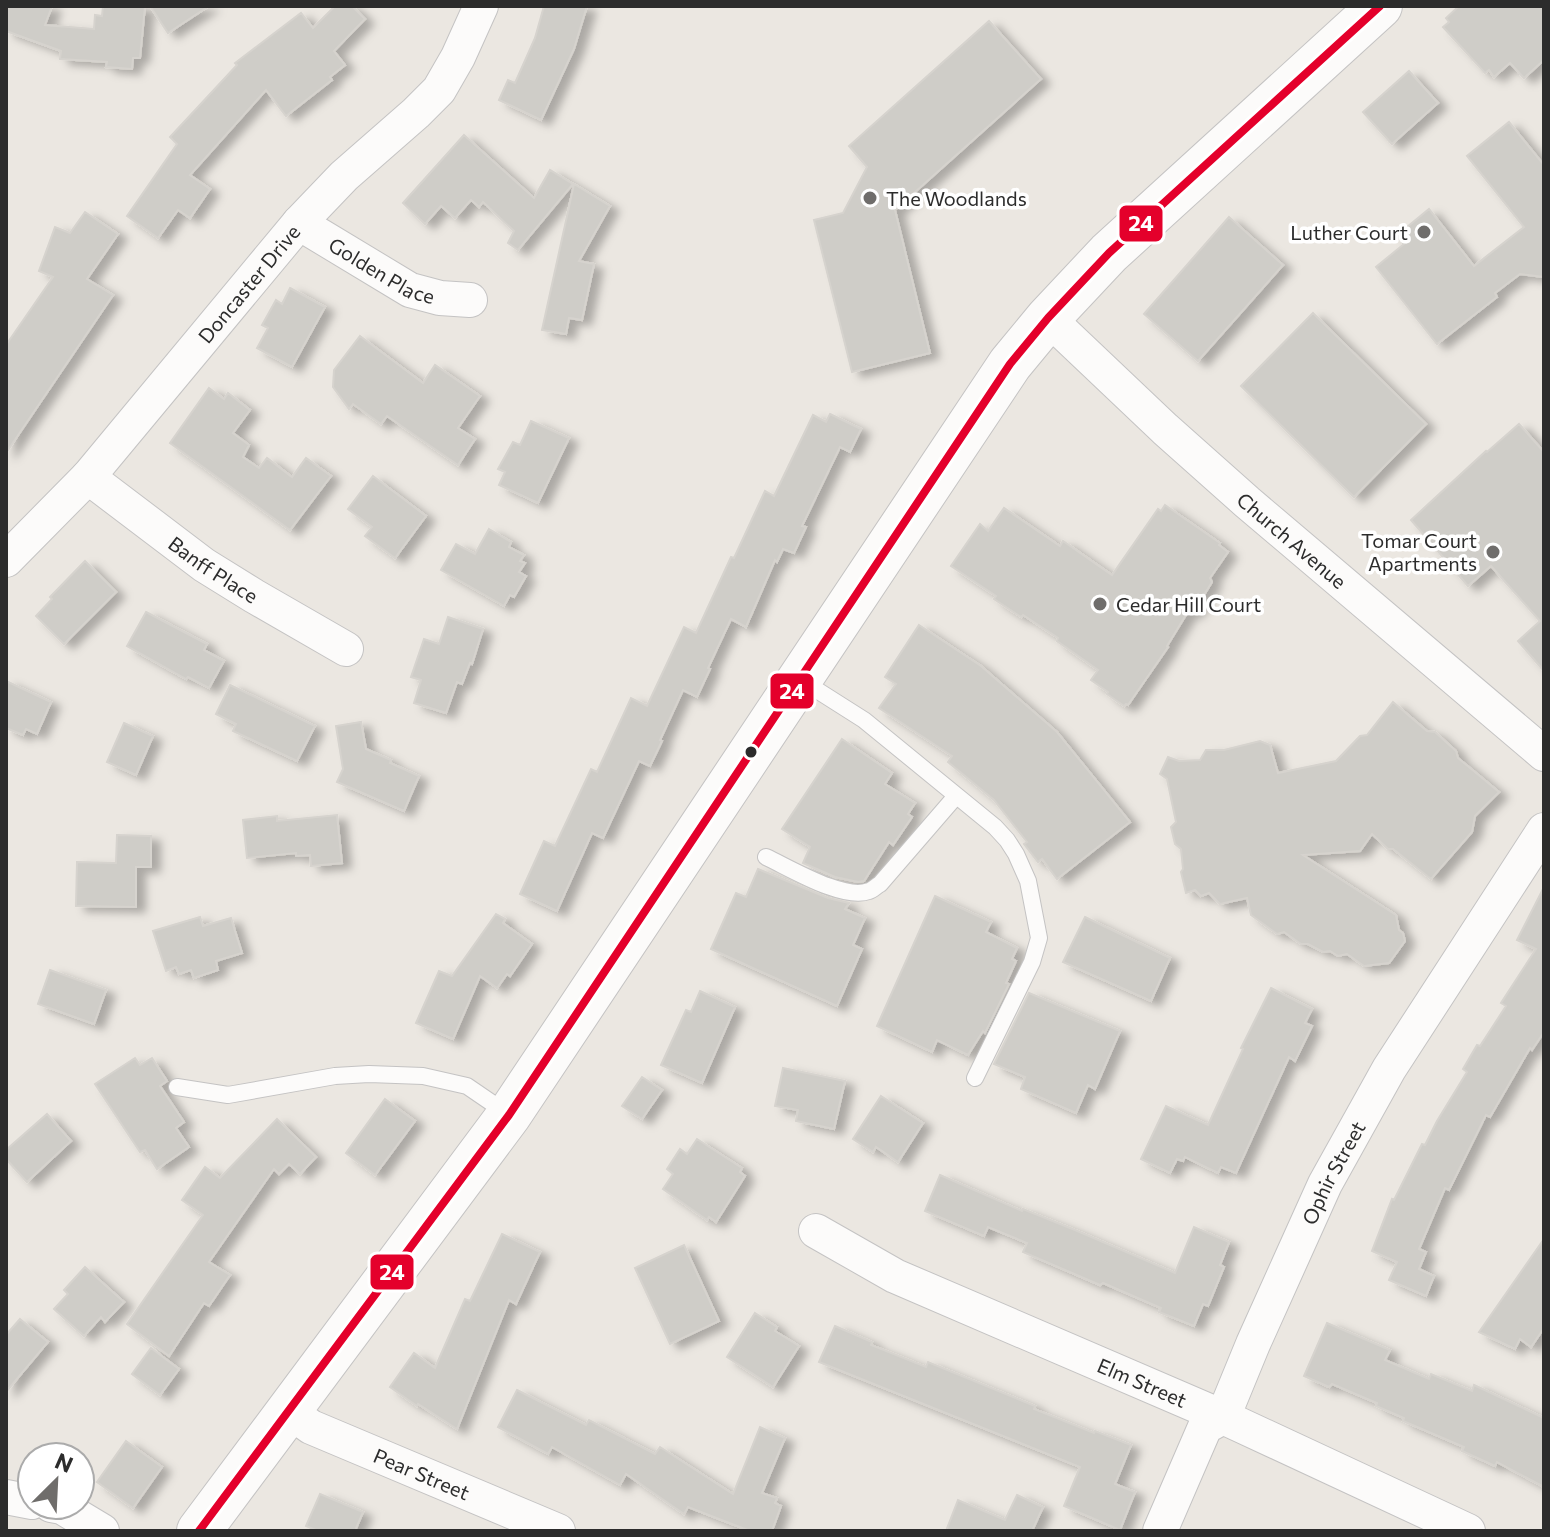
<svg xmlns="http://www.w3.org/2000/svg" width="1550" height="1537" viewBox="0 0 1550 1537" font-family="Commissioner,sans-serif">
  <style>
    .building { fill: #cfcdc8; stroke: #d6d3ce; stroke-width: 2; filter: url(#shadow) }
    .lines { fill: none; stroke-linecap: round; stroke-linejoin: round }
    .lane-casing { stroke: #c4c3c3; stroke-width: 18 }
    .street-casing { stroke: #c4c3c3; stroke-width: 36 }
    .secondary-casing { stroke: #c4c3c3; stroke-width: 46 }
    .lane { stroke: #fcfbfa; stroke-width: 16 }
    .street { stroke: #fcfbfa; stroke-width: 34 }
    .secondary { stroke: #fcfbfa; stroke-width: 44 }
    .bus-1-casing { stroke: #fff; stroke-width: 14 }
    .bus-1 { stroke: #e4002b; stroke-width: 8 }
    .poi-dot { fill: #6f6d6b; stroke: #fff; stroke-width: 3 }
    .bus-dot { fill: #2c2c2c; stroke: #fff; stroke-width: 3 }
    .labels { text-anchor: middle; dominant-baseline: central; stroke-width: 7; stroke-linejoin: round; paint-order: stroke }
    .poi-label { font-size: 20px; fill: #2c2c2c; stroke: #fff; text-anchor: start }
    .street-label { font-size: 20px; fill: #2c2c2c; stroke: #fff }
    .line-badge { stroke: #fff; stroke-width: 3 }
    .badge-label { font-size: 22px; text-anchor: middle; font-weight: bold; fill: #fff }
  </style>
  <defs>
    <filter id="shadow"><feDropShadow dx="9" dy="5" stdDeviation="4" flood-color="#0004"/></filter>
  </defs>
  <rect width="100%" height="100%" fill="#ebe7e1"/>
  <path class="building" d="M6,6H52L45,25L94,29L95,15L102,16L103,6H145L140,58H133L132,69L106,67L107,62L60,59L61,51L6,31Z
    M150,6H209L168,33Z
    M335,6H352L365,19L334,51L345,65L330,77L332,80L286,116L266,90L190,175L210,189L190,218L178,210L158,238L127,216L177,144L170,137L237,65L235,63L301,13L313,28Z
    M544,6H587L574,49L541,120L499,100L508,80L515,83L535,38Z
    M1459,6H1544V60L1524,78L1510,63L1494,77L1489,70L1485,73L1443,27L1449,22L1446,18Z
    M989,21L1041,79L895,210L930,353L852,372L814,220L843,213L867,167L849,146Z
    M1409,71L1438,103L1392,144L1363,112Z
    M1509,122L1544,165V277L1520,274L1495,293L1497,297L1437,344L1376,267L1404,244L1396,236L1429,209L1474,266L1524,227L1467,156Z
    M464,135L534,198L550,170L573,184L518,250L508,243L514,231L483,202L479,207L471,200L455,218L441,206L425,224L403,203Z
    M574,184L610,206L579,261L594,264L582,320L569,318L566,334L542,330Z
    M85,212L118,234L87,279L113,295L6,453V345L53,277L39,271L55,227L70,233Z
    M1229,217L1283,265L1198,361L1144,314Z
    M290,288L325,307L292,367L257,348L268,328L262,325L276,300L282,304Z
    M1313,313L1426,424L1354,497L1241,386Z
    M360,336L423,383L435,365L480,396L458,428L475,439L458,465L387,416L381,424L353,404L349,409L333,387L334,370Z
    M209,388L224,399L228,393L250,410L233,433L249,445L243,457L259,468L267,458L292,477L306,458L331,476L290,530L170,443Z
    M830,414L861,429L850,452L840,447L802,526L806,527L794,553L783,549L777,562L775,560L746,627L731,619L708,668L710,669L697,697L683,690L660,740L662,741L650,766L639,761L603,838L592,833L557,911L520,894L544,841L555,846L591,769L597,772L631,698L647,706L684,627L696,633L731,557L734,558L765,491L774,496L813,415L826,422Z
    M531,421L569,438L538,503L499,485L505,472L498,469L513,442L520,445Z
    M1519,424L1544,452V671L1518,641L1540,621L1491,566L1468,586L1411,520L1486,451L1487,452Z
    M373,476L426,516L395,558L365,536L372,527L348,509Z
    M1165,505L1220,543L1219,545L1228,552L1210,578L1212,582L1193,613L1189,610L1167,646L1168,647L1128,705L1126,704L1124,706L1107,694L1108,692L1091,680L1098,670L1057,641L1058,638L1023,615L1021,617L994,599L996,596L951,566L980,524L988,531L1004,508L1060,546L1063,541L1112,575L1158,509L1161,511Z
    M489,529L511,542L509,547L524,555L520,561L525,563L519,572L526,576L514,597L510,595L504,606L441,570L456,544L475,554Z
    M85,561L116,592L64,644L36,616L52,599L50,597Z
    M146,612L207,644L204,650L224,661L209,688L188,677L186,679L127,646Z
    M448,617L483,629L472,664L470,663L462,684L457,682L446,713L414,703L421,680L411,677L424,639L439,644Z
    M919,625L981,666L1057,732L1130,822L1057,879L1042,859L1038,862L1024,844L1027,842L994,800L948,762L952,756L879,708L896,684L885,677Z
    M6,681L51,702L37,734L26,729L23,735L6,728Z
    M230,685L315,726L297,761L233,731L236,724L216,714Z
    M1393,702L1427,731L1435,732L1456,751L1458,758L1499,792L1475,816L1472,832L1431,879L1393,849H1388L1372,834L1360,851L1303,855L1396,915L1399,930L1403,933L1405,941L1389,963L1364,966L1347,954L1338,956L1330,951L1323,952L1308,944H1301L1284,932L1277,934L1251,915L1247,898L1220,904L1209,893L1201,896L1195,890L1186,893L1181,872L1183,869L1181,849L1175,844L1171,827L1176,822L1167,779L1160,774L1168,757L1179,761L1200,760L1206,750H1224L1260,741L1270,745L1278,773L1336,761L1360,736L1367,735Z
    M361,722L366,749L391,760L390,763L419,776L404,811L337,782L343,769L336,726Z
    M124,723L153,736L136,775L107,762Z
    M842,739L892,773L885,784L915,803L908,814L912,817L893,845L889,842L864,881L858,882L835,877L803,863L810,847L782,829Z
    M337,815L342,863L311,866L310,855L296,856V853L247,858L243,820L277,816V821Z
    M117,835L151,836V867H136V907L76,906L77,862L116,863Z
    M758,869L828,898L849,903L845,909L865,918L853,945L862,949L837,1006L711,949L736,893L746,897Z
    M1544,887V1032L1532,1050L1530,1048L1490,1117L1486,1115L1449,1190L1445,1188L1419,1249L1426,1252L1419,1269L1434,1276L1426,1296L1389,1280L1397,1262L1372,1251L1392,1199L1394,1200L1422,1144L1425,1145L1437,1121L1467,1072L1463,1069L1477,1045L1480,1046L1506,1006L1501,1003L1536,949L1517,940Z
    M935,896L991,922L986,932L1017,948L1012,959L1016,961L1006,983L1009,984L985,1033L983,1031L968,1055L937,1040L932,1052L877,1026Z
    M496,914L505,919L503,923L532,944L510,976L507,974L497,988L480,976L453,1039L416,1023L439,971L452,976Z
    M200,917L203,926L231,918L242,953L216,961L218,970L194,978L191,970L179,974L176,967L166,971L153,931Z
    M1085,917L1170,958L1151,1001L1063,962Z
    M50,970L106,990L94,1024L38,1004Z
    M1271,988L1312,1009L1305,1023L1312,1026L1295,1061L1289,1057L1236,1173L1221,1167L1218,1173L1185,1157L1183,1161L1177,1159L1170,1173L1141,1159L1166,1106L1208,1125L1243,1049L1241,1048Z
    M700,991L735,1007L702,1083L661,1065L686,1010L691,1012Z
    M1029,993L1120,1031L1095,1089L1088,1085L1076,1113L1021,1089L1025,1077L994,1064Z
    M135,1058L140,1065L152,1058L167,1081L160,1086L184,1122L176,1128L189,1147L157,1169L145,1150L140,1152L95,1084Z
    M783,1068L845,1081L834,1129L796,1121L798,1110L775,1106Z
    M642,1077L662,1090L642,1119L622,1106Z
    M881,1096L923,1123L898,1162L876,1147L873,1152L853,1139Z
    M385,1099L415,1121L375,1175L346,1153Z
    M47,1114L71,1141L27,1182L6,1159V1150Z
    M277,1119L316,1157L300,1174L289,1164L279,1174L274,1169L209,1262L230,1275L209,1306L204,1303L169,1356L127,1324L203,1215L182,1200L205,1167L220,1178Z
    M697,1139L742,1168L740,1172L745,1176L716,1222L709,1217L707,1220L663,1189L673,1174L667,1169L680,1149L687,1154Z
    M940,1175L1022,1211L1023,1209L1075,1230L1175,1273L1194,1227L1229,1242L1220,1265L1224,1267L1208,1306L1203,1304L1194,1326L1159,1312L1161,1308L1103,1283L1100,1285L1023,1252L1027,1243L988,1227L984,1236L925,1211Z
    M502,1234L540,1252L516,1304L509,1300L457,1429L418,1404L417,1406L390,1387L414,1353L435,1368L465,1299L470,1301Z
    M1544,1239V1328L1531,1347L1520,1339L1515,1349L1479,1332Z
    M684,1245L719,1321L670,1344L635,1268Z
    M85,1267L124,1302L105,1322L101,1317L84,1336L54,1309L68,1294L64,1290Z
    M755,1313L777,1327L775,1331L799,1346L773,1387L727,1357Z
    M20,1319L48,1342L6,1392V1335Z
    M1327,1323L1390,1350L1385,1360L1429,1379L1431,1374L1472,1391L1474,1385L1544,1418V1487L1497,1462L1495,1466L1462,1451L1464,1447L1403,1421L1404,1418L1376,1406L1377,1403L1332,1384L1329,1387L1304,1376Z
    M835,1326L872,1342L871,1345L926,1367L928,1362L1035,1406L1034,1409L1094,1433L1095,1431L1131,1445L1115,1484L1135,1492L1120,1530L1064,1506L1080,1467L819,1362Z
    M151,1348L179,1369L160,1395L132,1374Z
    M517,1390L586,1425L589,1420L655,1454L660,1447L733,1494L760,1427L785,1438L762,1493L777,1498L775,1503L781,1506L772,1531H750L688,1507L684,1514L626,1474L620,1485L552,1447L548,1454L498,1427Z
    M126,1441L162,1467L133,1508L97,1482Z
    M320,1494L363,1512L355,1531H318L306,1526Z
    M1017,1495L1043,1507L1032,1531H946L958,1500L1005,1520Z"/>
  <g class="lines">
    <g class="lane-casing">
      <path id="lane" d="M801,680L864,720L995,827L1007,840L1016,854L1028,881L1039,938L1032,962L975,1078
        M766,857C790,868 844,901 869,891C873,890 876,886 880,884L956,796
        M177,1087L228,1095L335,1076L369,1074L423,1076L467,1086L508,1114"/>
    </g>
    <g class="street-casing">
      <g id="street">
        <path id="s1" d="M299,223L410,290L440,298L470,300"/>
        <path id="s2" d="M1048,318L1165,429L1247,502L1544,754"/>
        <path id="s3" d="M88,477L204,565L254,596L346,649"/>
        <path id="s4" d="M6,560L88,477L299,223L344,176L416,113L439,90L458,57L481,6"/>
        <path id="s5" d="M816,1231L895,1276L1223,1417L1468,1531"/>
        <path id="s6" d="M290,1412L311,1427L558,1531"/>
        <path d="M6,1497L32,1502"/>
        <path d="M51,1505L62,1507L102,1531"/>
        <path id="s7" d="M1160,1531L1205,1427L1223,1417L1253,1344L1325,1184L1389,1069L1544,830"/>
      </g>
    </g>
    <g class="secondary-casing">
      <path id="secondary" d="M199,1531L509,1115L1010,364L1048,318L1109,253L1380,6"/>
    </g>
    <use href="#lane" class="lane"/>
    <use href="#street" class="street"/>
    <use href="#secondary" class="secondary"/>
    <g class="bus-1-casing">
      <path id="bus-1" d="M199,1531L509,1115L1010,364L1048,318L1109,253L1380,6"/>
    </g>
    <use href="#bus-1" class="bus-1"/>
  </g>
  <g class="poi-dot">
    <circle cx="870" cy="198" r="8"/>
    <circle cx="1424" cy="232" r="8"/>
    <circle cx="1493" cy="552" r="8"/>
    <circle cx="1100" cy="604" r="8"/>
  </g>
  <circle class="bus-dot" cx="751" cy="752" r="7"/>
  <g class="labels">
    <g class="poi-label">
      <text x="886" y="198">The Woodlands</text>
      <text x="1408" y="232" text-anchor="end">Luther Court</text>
      <text x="1477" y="540" text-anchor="end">Tomar Court<tspan x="1477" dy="23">Apartments</tspan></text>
      <text x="1116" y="604">Cedar Hill Court</text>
    </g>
    <g class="street-label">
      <text stroke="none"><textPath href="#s1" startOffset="96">Golden Place</textPath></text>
      <text stroke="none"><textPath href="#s4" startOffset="368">Doncaster Drive</textPath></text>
      <text stroke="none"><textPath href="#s2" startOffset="330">Church Avenue</textPath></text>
      <text stroke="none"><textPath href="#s3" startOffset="156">Banff Place</textPath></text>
      <text stroke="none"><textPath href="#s7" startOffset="402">Ophir Street</textPath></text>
      <text stroke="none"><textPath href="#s5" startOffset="360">Elm Street</textPath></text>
      <text stroke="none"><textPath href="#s6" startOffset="146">Pear Street</textPath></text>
    </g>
  </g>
  <g class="line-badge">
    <rect x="1118" y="204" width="46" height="39" rx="8" fill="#e4002b"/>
    <rect x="769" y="672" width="46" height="38" rx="8" fill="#e4002b"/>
    <rect x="369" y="1253" width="46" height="38" rx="8" fill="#e4002b"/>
  </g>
  <g class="badge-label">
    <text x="1141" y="231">24</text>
    <text x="792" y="699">24</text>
    <text x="392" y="1280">24</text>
  </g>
  <rect width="1550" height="1537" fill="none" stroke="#2c2c2c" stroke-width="16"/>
  <g transform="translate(56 1481) rotate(24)"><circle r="38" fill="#ffffff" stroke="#ababab" stroke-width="2"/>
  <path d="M0-6L14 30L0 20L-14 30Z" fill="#6f6d6b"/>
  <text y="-12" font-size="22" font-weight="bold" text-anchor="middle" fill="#2c2c2c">N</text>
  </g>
</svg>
